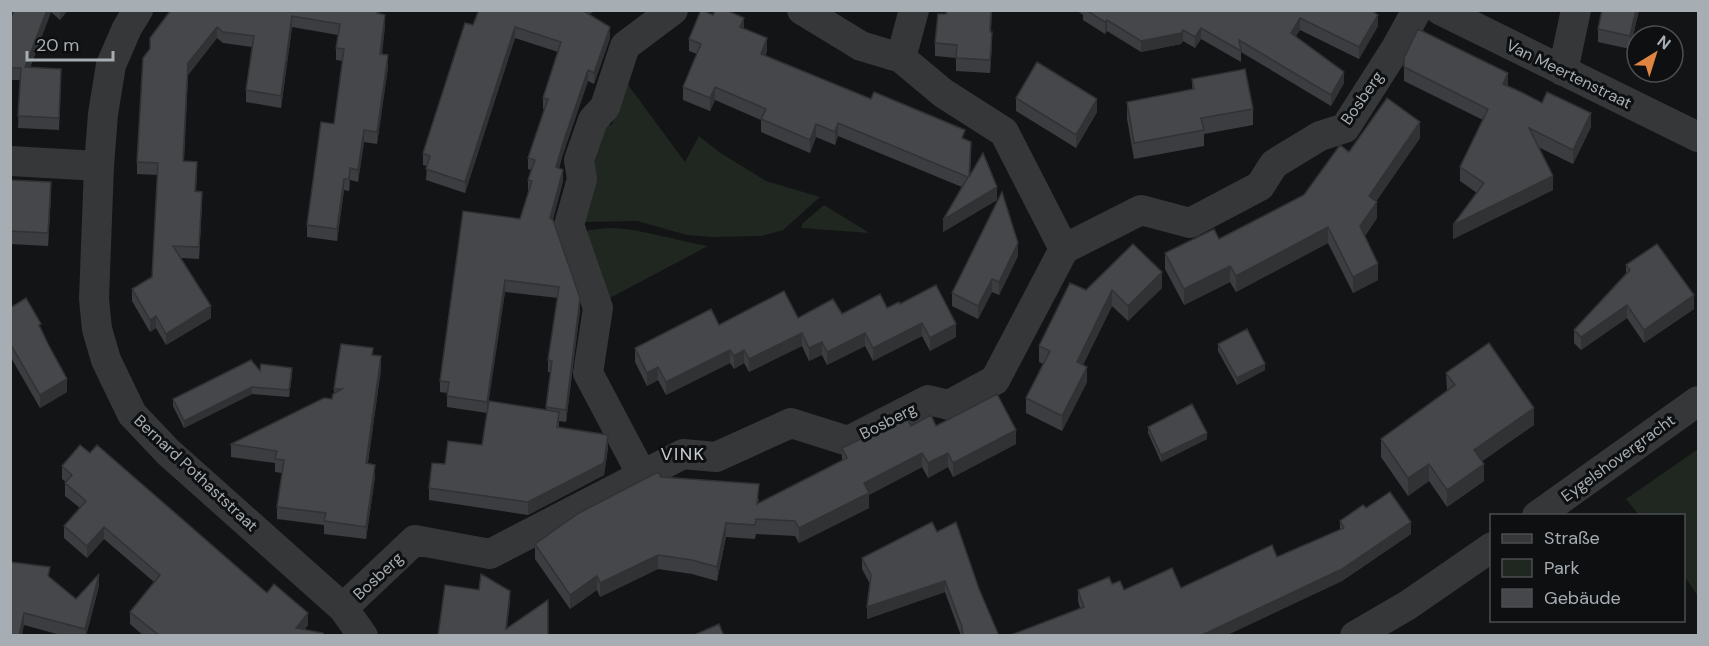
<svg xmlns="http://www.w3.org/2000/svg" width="1709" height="646" viewBox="0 0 1709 646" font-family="'DM Sans',sans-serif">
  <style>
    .green { fill: #202720 }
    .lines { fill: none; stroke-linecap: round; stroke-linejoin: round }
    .minor { stroke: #353739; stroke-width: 30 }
    .wall { fill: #3b3d40; fill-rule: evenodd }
    .shaded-wall { fill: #303234 }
    .building { fill: #45474a; stroke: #303234; stroke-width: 1.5 }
    .labels { text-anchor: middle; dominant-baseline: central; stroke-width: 6; stroke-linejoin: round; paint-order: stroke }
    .street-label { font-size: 16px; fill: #a6aeb4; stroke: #0e0f10 }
    .neighbourhood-label { font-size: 18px; letter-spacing: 1.5px; fill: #c7ccd0; stroke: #0e0f10 }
  </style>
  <rect width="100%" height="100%" fill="#131415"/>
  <path class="green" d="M626,82L685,162L699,136L719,152L766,181L820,197L783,230L762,236L710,237L687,235L637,221L580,222L589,162L602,125H612Z
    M824,205L868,232L869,233L801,228L803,223Z
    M608,228C641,228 675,241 708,246L608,299L583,234L589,230Z
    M1698,449V596L1684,576V516L1639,515L1626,499Z"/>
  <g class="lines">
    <path class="minor" d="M138,10L127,28L111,65L103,114L99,166L94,299L97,329L106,360L132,414L168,452L343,608L363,636
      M802,10L861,46L901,58L943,93L1004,132L1064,249
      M1440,10L1698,137
      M901,58L914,10
      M1563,71L1576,10
      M10,161L99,166
      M642,475L588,373L598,308L569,225L582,179L579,160L593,120L605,107L625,46L673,10
      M1537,516L1698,401
      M343,608L415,540L490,554L683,454L716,457L791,423L848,441L928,400L949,405L995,380L1064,249L1141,210L1190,223L1260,186L1274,164L1320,136L1345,128L1396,48L1417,10
      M1355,636L1408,605L1492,547"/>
  </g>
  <path class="wall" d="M14,10H68L60,20L51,12L30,68L61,81L59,130L18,128L20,80H10V15L12,16Z
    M171,10H379V13L385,26L382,54L388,67L377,144L364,142L358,182L350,180L349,191L344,190L337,241L307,237V225L334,124L343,61L336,60V48L338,35L292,27L281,108L246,102V90L252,47L223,43L217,38L188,75L184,162L197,174L196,191L202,203L199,259L181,258L211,318L166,345L156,328L150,332L132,301V289L152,277L158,175L137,174V162L150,49Z
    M479,10H595L589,15L610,38L594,84L588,81L563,154L559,168L563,181L553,219L580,310L566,422L559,421V427L608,448L604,475L528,515L429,500V488L445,464L482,445L487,413L447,407V393L440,392V381L520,219L529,192L528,191V180L531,170L528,169V158L544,109H543V98L558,52L515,38L465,193L426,180L427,166L423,165V153ZM505,292L558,298L548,360V372H551L546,410H487Z
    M947,10H992L991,32L992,45L990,73L956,71V58L935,56V43L946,14Z
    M1076,10H1371L1378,26L1359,59L1300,30L1296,36L1344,83L1331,106L1241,52V62L1201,39L1195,48L1183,41L1181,44L1141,52L1107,31L1105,34L1083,20V15Z
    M1639,10L1630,49L1598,42V29Z
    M744,28L767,51L765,56L965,139L971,154L970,175L997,200L943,232L962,187L838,136L835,145L816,137L810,153L761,132V120L715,100L710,111L683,100V87L697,54L689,51V39Z
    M1404,58L1508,86L1591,127L1573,164L1538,147L1553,190L1453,239L1477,193L1460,181V167L1483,120L1404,81Z
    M1192,79L1253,109V125L1204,134V146L1134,159L1127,119V102L1192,89Z
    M1016,98L1097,112L1076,148L1016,111Z
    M1420,138L1376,201L1377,218L1365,236L1378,280L1353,293L1328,243L1236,292L1230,282L1184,305L1165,269V253L1219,239L1304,195L1349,152Z
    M10,180L51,195L48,246L10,244Z
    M1018,256L999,295L992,292L978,319L952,306V293Z
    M1626,265L1694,309L1644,343L1627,318L1581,350L1574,343V330L1626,273Z
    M1162,288L1128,321L1112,306L1083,365L1087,382L1062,431L1026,413V398L1043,364L1039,362V346L1086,290Z
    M900,304L956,337L930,351L922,336L873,361L865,346L827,365L822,355L809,361L802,346L749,372L744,363L734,369L730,363L666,395L658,380L647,386L635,362V348L719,325L842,314L887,308Z
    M10,308L41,328L67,392L40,408L10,356Z
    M1218,344L1265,370L1237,385L1218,351Z
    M373,355L381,369L368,463L375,477L366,539L324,534V525L277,519V507L282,473L275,472V463L231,457V444L332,399L334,393V389Z
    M260,371L292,375L289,397L252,394L184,428L173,406V399Z
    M1446,373L1534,425L1482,461L1484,481L1447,507L1429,481L1408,496L1381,457V439L1447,391Z
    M911,426H936L1016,444L953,477L948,467L928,478L922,467L869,495V508L799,543L795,536L756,534L755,539L726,537L717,581L692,574L658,569L600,597L597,590L570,609L535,559V544L661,477L759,499L758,504L842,461V448Z
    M1148,427L1207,439L1161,462L1148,433Z
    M62,466L267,593L308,625L304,630L323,636H144L130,624V612L154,582L104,539L87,558L64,538V526L80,508L65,496V483L66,482L62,479Z
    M1366,508L1411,534L1342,581L1225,636H1008L1080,608L1078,601V590L1112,584L1124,590L1181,588L1277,557L1340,530V521Z
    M937,532L979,589L999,636H961L945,592L867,619L870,584L862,569V558Z
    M10,562L50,577L76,599L99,586L86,636H64L24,625Z"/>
  <path class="shaded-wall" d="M47,10H51V12L25,80V67Z
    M60,10H68L60,20Z
    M581,10H595L581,21Z
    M1636,10H1639L1630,49V36Z
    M385,15V26L380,66V54Z
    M1378,15V26L1359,59V47Z
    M292,16V27L281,108V96Z
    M744,18V30L740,27Z
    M1300,18V30L1291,44V33Z
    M1107,20V31L1105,34V22Z
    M217,27V38L188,75L183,173L188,63Z
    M515,27V38L465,193V182Z
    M610,27V38L594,84V73Z
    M1201,28V39L1195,48V37Z
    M1183,30V41L1181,44L1141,52V41Z
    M992,32V45L990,73V60Z
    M767,38V51L761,67V54Z
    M388,55V67L377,144V132Z
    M588,70V81L563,154L556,179V167L563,143Z
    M1344,72V83L1331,106V95Z
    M1508,73V87L1503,84Z
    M715,87V100L710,111V98Z
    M1097,99V112L1076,148V135Z
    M1591,113V127L1573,164V150Z
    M1420,122V138L1369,212V196Z
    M838,123V136L835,145V132Z
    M816,124V137L810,153V140Z
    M364,130V142L358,182V170Z
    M971,142V154L969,190V177Z
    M350,168V180L349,191V179Z
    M563,170V181L550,230V218Z
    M1553,176V190L1453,239V225Z
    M344,179V190L337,241V229Z
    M51,182V195L48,246V233Z
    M997,187V200L943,232V220Z
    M202,192V203L199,259V247Z
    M1377,202V218L1360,242V226Z
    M1328,227V243L1236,292V276Z
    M1018,243V256L999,295V282Z
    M1378,264V280L1353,293V277Z
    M1230,266V282L1184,305V289Z
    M1162,272V288L1128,321V306Z
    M992,279V292L978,319V306Z
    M505,280V292L487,413V402Z
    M1112,290V306L1077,377V362Z
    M1694,295V309L1644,343V330Z
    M580,298V310L566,422V410Z
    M1627,305V318L1581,350V337Z
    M211,306V318L166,345V334Z
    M156,316V328L150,332V320Z
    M922,323V336L873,361V348Z
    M956,324V337L930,351V338Z
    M802,333V346L749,372V359Z
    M865,333V346L827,365V352Z
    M822,342V355L809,361V348Z
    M730,350V363L666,395V382Z
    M744,350V363L734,369V356Z
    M381,356V369L366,475V463Z
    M1265,364V370L1237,385V378Z
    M658,367V380L647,386V373Z
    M1087,367V382L1062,431V416Z
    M292,368V375L289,397V390Z
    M67,379V392L40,408V395Z
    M252,387V394L184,428V421Z
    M1534,408V425L1474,467V450Z
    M1016,430V444L953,477V463Z
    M1207,433V439L1161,462V455Z
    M608,435V448L604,475L528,515V502Z
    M922,453V467L869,495V508L799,543V528L864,483Z
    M948,453V467L928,478V463Z
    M1429,464V481L1408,496V478Z
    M1484,464V481L1447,507V490Z
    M375,465V477L366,539V527Z
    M1411,522V534L1342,581L1225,636H1200Z
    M726,523V537L717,581V567Z
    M104,527V539L87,558V546Z
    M658,555V569L600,597V583Z
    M99,574V586L86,636H85V629Z
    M597,576V590L570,609V595Z
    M945,581V592L867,619V607Z
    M510,591V603L506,636V629Z
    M24,613V625L22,636H19Z
    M308,613V625L300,636L296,628Z"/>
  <path class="building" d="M14,10H47L25,67L61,69L59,118L18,116L21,68H10V15L12,16Z
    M171,10H378L377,13L385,15L380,54L388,55L377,132L364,130L358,170L350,168L349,179H344L337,229L307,225L321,122L334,124L344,49L336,48L340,24L292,16L281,96L246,90L254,36L223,32L217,27L188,63L183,161L197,162L195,191L202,192L199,247L173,246L211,306L166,334L156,316L150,320L132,289L152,277L158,163L137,162L143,58L150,49V38Z
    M479,10H582L610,27L594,73L588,70L563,143L556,167L563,170L550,218L553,220L580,298L566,410L546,407L552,361L548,360L559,287L505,280L487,402L447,396L449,382L440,381L463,211L520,219L532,181L528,180L535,160L528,158L548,99L543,98L561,42L515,27L465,182L426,169L430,156L423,153L465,23L473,25Z
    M701,10L713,15L715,10H726L744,18L740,27L767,38L761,54L871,99L874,92L965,130L962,138L971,142L969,177L983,153L997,187L943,220L968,177L838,123L835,132L816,124L810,140L761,119L766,109L715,87L710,98L683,87L701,44L689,39Z
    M947,10H991L990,32H992L990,60L956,58L957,45L935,43L938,14H946Z
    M1086,10H1371L1378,15L1359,47L1300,18L1291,33L1344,72L1331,95L1239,40L1241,51L1201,28L1195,37L1183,30L1181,33L1141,41L1107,20L1105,22Z
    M1602,10H1636L1630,36L1598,29Z
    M1418,29L1508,73L1503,84L1523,93L1542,103L1547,92L1591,113L1573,150L1529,128L1553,176L1453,225L1484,183L1460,167L1488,109L1404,67V58Z
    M1037,62L1097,99L1076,135L1016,98Z
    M1245,69L1253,109L1201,118L1204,130L1134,143L1127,102L1194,89L1192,79Z
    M1387,98L1420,122L1369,196L1377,202L1360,226L1378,264L1353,277L1328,227L1236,276L1230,266L1184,289L1165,253L1214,229L1219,239L1304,195L1340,145L1349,152Z
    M10,180L51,182L48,233L10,231Z
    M1002,192L1018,243L999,282L992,279L978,306L952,293Z
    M1133,244L1162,272L1128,306L1112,290L1077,362L1087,367L1062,416L1026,398L1050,351L1039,346L1070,283L1086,290Z
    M1657,244L1694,295L1644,330L1627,305L1581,337L1574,330L1630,270L1626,265Z
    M936,285L956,324L930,338L922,323L873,348L865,333L827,352L822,342L809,348L802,333L749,359L744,350L734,356L730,350L666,382L658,367L647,373L635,348L711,309L719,325L784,291L798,318L833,299L842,314L880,294L887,308L899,302L900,304Z
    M26,298L41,324L39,325L48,344L67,379L40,395L10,343V308Z
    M1247,329L1265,364L1237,378L1218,344Z
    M1489,343L1534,408L1474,450L1484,464L1447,490L1429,464L1408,478L1381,439L1455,385L1446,373Z
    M341,344L373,348L372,355L381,356L366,463L375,465L366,527L324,521L326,513L277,507L284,460L275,459L277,451L231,444L324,398L332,399L333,394L342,389H334Z
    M251,360L260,371L261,364L292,368L289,390L252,387L184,421L173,399Z
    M997,394L1016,430L953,463L948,453L928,463L922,453L864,483L869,493L799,528L795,521L756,519L755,525L726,523L717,567L692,560L658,555L600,583L597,576L570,595L535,544L579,513L658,472L661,477L759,484L757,504L847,458L842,448L906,417L911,426L931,415L936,426Z
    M489,401L559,412L557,427L608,435L604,463L528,502L429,488L432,463L445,464L448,441L482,445Z
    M1192,404L1207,433L1161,455L1148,427Z
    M80,445L90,453L97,445L267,593L274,584L308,613L296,628L323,633V636H160L130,612L160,575L104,527L87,546L64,526L86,501L65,483L72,475L62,466Z
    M1390,492L1411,522L1342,569L1200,636H1008L1084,607L1078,590L1109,577L1112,584L1120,581L1124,590L1172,568L1181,588L1272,545L1277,557L1344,528L1340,521L1363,505L1366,508Z
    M932,522L937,532L956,522L979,589L999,636H963L962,627L945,581L867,607L871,575L862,558Z
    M10,562L50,567L48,576L76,599L99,574L85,629L24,613L19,636H10Z
    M481,574L510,591L506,629L548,600V636H438L445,585L479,590Z
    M719,624L724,636H692Z"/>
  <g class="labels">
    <g class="street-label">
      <text transform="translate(1569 74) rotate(26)">Van Meertenstraat</text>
      <text transform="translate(1362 98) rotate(-55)">Bosberg</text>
      <text transform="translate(888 421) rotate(-27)">Bosberg</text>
      <text transform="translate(1618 458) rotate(-36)">Eygelshovergracht</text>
      <text transform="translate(196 473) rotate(43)">Bernard Pothaststraat</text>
      <text transform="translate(378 576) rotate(-43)">Bosberg</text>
    </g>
    <g class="neighbourhood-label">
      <text x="683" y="454">VINK</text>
    </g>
  </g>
  <rect width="1709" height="646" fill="none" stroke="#a6aeb4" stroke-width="24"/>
  <rect x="1490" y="514" width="195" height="108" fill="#0e0f10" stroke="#4b4f52" stroke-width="1.5"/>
  <rect x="1502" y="534" width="30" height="9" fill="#353739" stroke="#4b4f52" stroke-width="1.5"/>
  <text x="1544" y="544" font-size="18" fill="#a6aeb4">Straße</text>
  <rect x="1502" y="559" width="30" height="18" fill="#202720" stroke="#4b4f52" stroke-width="1.5"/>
  <text x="1544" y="574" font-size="18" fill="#a6aeb4">Park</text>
  <rect x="1502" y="589" width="30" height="18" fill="#45474a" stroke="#4b4f52" stroke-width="1.5"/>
  <text x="1544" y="604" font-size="18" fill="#a6aeb4">Gebäude</text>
  <g transform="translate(1655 54) rotate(38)"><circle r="28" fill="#0e0f10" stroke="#4b4f52" stroke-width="1.5"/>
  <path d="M0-4.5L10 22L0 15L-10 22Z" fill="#df8441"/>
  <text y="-9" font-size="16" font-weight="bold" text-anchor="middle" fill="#a6aeb4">N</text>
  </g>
  <path d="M27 51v9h86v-9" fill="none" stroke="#a6aeb4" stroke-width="3"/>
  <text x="36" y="51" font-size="18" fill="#a6aeb4" stroke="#0e0f10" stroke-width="4.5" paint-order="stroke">20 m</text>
</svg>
